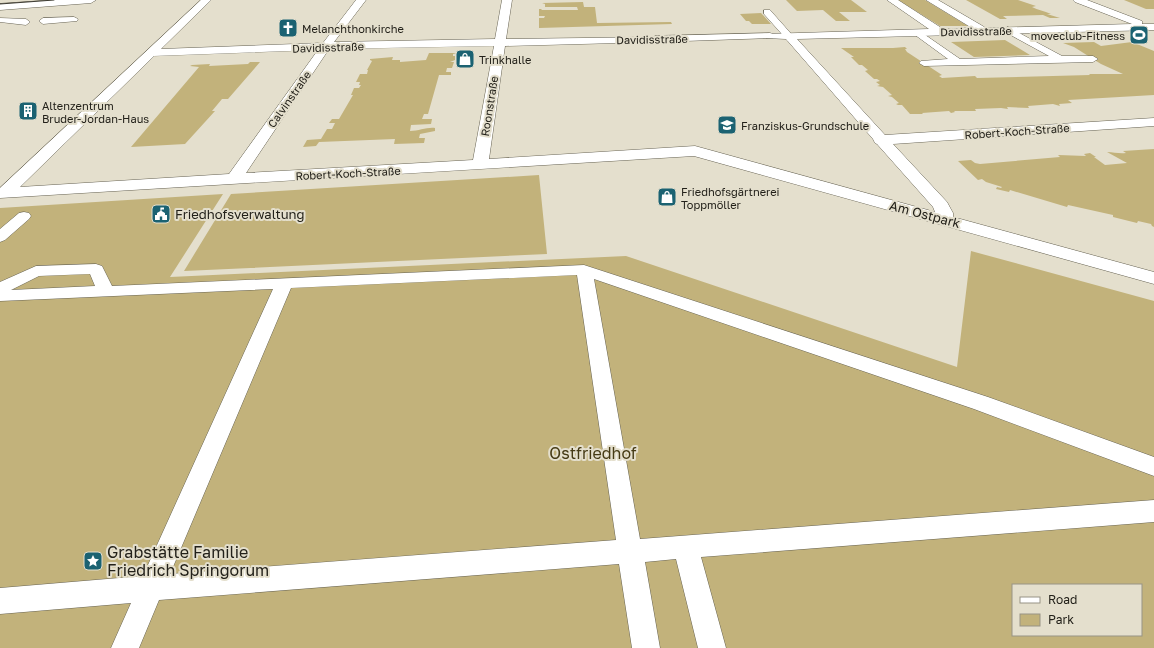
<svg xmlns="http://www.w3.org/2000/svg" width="1154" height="648" viewBox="0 0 1154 648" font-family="'Golos Text',sans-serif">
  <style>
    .green { fill: #c2b27b; fill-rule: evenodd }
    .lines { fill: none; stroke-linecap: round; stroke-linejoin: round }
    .service-casing { stroke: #676353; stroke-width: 1 }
    .minor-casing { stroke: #676353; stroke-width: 1 }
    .secondary-casing { stroke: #676353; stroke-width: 1 }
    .service { fill: #fff; fill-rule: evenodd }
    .minor { fill: #fff; fill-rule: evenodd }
    .secondary { fill: #fff; fill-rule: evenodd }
    .tram { stroke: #3f3d34; stroke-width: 1 }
    .labels { text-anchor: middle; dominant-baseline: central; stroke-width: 4; stroke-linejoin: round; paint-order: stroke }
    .far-poi-label { font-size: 11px; fill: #23211a; stroke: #e4dfcd; text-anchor: start }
    .far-street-label { font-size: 11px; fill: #23211a; stroke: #e4dfcd }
    .poi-label { font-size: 13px; fill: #23211a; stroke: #e4dfcd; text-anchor: start }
    .street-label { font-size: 13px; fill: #23211a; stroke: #e4dfcd }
    .near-park-label { font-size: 16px; fill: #453a14; stroke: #e4dfcd }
    .near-poi-label { font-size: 16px; fill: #23211a; stroke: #e4dfcd; text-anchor: start }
  </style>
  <rect width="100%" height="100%" fill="#e4dfcd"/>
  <path class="green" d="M786,0H851L867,12H839L850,21H836L823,10L797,11Z
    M898,0H925L968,26H940Z
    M966,0H1018L1036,6L1032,7C1038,10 1044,11 1051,14H1047L1060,18H1050L1043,15L1003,16L1007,19H1000Z
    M1124,0H1154V9H1146Z
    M583,2L584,7H595L597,23L671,22L672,24L539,28V18H544L545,16H539V9H541L542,10H578L577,7H545V4L542,3Z
    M761,13L771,24H752L749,21H746L740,14Z
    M1005,40L1030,55L974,57L951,42Z
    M1094,42L1101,46L1132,42L1154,51V95L1068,100L1072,103L1059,104L1060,106L1053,104L1028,106L1029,108L1007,107L1008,109L1001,108L975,109L976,111H954L955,112L951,113L949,111L922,113L923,114H910L902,105H898L896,104L899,103L892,97L888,96L892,95L883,87L877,86L880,85L876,82L880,81L877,79H874L865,71L868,70L862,65H859L851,57H854L841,48H893L905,47L907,49H905L907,52L942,75L939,76L942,78L975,76L977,78L1090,75L1089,74H1123L1101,64L1074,47L1063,43Z
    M429,53H457L453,54V56H455V60L450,62H454L452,68H447L446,72H451V75H439L428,114H424L422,119H432L431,124L411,125L410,131C419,131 427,127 435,128V131L420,134L419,138H425L424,143L394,144L395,139L319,142L316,146L303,147L307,140L321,139L327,129H332L335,123H329L332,119H339L353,95H351L354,88H359L361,85H359L360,82H356L360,74H367L368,70H367L372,61L370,60V59L393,57L392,60H400V62L426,60Z
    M250,62H260L228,99H222L212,111H215L185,144L131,147L199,67L190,66L192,65L210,64L209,66L248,64Z
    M1154,149V227L1152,226L1151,224L1138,221L1137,223L1113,217V215L1068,205L1067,207L1010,190L1009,192L996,189L997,187L1001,188L1002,187L986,182L982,179L978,180L958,161L971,160L975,163L980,164L1060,157L1058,155C1068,155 1076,156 1086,156L1084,154L1090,153L1096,157H1094L1105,165L1127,163L1107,152C1114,152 1119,154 1126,153L1123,151Z
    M539,175L547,254L184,271L231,194Z
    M223,194L170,277L626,256L957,367L971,251L1154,301V648H0V208ZM1013,585H1141V635H1013Z"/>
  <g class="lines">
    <g class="service-casing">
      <path id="service" d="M764,10H770L794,37L795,39L794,41H788L764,14Z
        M74,17L78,19L77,21L43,24L39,21L43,18Z
        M0,18L26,19L30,22L26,25L0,22Z
        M1008,27L1062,56H1093L1098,59L1093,62L924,66L919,63L921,61L948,59L911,32L912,30H918L960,59L1049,56L1005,32L1004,30Z
        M770,33L773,34L774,36L773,38L655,42L651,39L655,36Z
        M24,212L29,213L31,216L29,219L5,240L0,242V229L19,213Z
        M96,264L102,266L112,286L584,265L988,397L1154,457V476L974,409L594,279L640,539L1154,500V522L701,557L726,648H698L676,559L645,562L660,648H632L619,564L159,600L139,648H111L131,603L0,614V588L143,576L273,289L0,301V282L36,266ZM90,274L95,286L11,290L39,276ZM577,275L616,540L170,574L291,288Z"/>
    </g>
    <g class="minor-casing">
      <path id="minor" d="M201,0H211L161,49L323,43L356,0H366L334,42L495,39L502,0H512L506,39L659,37L660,39L659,41L655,42L505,46L489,159L695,146L935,212L933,207L877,144L875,143L873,139L786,39L766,38L765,36L766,34L929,29L887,0H898L943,29L972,28L926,0H938L986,28L1132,24L1075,2L1073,0H1087L1142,21V24H1154V30L797,39L885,135L1154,118V126L893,144L947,202L953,213V217L1154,272V284L694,156L0,198V188ZM494,46L473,160L246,173L329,49ZM318,50L229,174L20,187L154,56Z"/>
    </g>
    <g class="secondary-casing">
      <path id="secondary" d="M54,0H96L91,3L0,10V4Z"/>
    </g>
    <use href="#service" class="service"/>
    <use href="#minor" class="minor"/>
    <use href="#secondary" class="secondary"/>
    <path class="tram" d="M0,4L54,0"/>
  </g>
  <defs>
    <g id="church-square" transform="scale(1)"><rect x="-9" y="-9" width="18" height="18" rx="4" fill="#1b6272" stroke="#e4dfcd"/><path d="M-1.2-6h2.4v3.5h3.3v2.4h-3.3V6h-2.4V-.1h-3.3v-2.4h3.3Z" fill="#fff"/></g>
    <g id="stadium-square" transform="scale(1)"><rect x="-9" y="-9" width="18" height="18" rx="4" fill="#1b6272" stroke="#e4dfcd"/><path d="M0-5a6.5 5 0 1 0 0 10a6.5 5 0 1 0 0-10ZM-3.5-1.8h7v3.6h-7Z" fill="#fff"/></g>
    <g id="shop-square" transform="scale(1)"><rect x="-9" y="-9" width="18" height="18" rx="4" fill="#1b6272" stroke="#e4dfcd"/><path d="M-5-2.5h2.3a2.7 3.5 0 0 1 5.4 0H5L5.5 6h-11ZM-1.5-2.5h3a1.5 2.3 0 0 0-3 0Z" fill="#fff"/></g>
    <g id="building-square" transform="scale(1)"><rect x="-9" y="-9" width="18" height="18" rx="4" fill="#1b6272" stroke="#e4dfcd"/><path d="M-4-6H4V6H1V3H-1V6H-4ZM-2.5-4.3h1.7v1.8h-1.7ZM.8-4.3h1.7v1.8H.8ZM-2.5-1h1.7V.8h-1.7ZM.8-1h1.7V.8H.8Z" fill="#fff"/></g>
    <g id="school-square" transform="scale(1)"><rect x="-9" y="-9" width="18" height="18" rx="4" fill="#1b6272" stroke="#e4dfcd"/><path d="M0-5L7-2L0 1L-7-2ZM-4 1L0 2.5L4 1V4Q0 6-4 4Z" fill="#fff"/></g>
    <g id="civic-square" transform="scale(1)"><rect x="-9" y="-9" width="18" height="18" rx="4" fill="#1b6272" stroke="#e4dfcd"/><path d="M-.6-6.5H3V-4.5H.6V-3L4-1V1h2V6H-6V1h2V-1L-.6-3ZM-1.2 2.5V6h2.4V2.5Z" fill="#fff"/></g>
    <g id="sight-square" transform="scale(1)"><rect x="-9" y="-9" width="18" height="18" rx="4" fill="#1b6272" stroke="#e4dfcd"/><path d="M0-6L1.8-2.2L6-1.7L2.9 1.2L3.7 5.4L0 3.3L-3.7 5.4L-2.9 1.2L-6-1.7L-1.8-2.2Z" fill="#fff"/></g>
  </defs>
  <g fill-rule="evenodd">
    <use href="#church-square" x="288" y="28"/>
    <use href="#stadium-square" x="1139" y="35"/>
    <use href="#shop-square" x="465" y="59"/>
    <use href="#building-square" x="28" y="111"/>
    <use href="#school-square" x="727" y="125"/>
    <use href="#shop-square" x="667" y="197"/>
    <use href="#civic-square" x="161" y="214"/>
    <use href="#sight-square" x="93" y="561"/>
  </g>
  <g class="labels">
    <g class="far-poi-label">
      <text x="302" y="28">Melanchthonkirche</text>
      <text x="1125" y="35" text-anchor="end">moveclub-Fitness</text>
      <text x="479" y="59">Trinkhalle</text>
      <text x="42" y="105">Altenzentrum<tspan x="42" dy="13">Bruder-Jordan-Haus</tspan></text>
      <text x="741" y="125">Franziskus-Grundschule</text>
      <text x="681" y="191">Friedhofsgärtnerei<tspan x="681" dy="13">Toppmöller</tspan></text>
    </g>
    <g class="far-street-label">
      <text transform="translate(976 31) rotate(-1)">Davidisstraße</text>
      <text transform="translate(652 39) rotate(-1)">Davidisstraße</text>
      <text transform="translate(328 47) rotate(-2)">Davidisstraße</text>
      <text transform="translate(289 99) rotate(-55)">Calvinstraße</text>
      <text transform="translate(489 106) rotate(-81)">Roonstraße</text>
      <text transform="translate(1017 131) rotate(-4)">Robert-Koch-Straße</text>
      <text transform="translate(348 173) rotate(-3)">Robert-Koch-Straße</text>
    </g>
    <g class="poi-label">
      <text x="175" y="214">Friedhofsverwaltung</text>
    </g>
    <g class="street-label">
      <text transform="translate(925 214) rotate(15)">Am Ostpark</text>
    </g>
    <g class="near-park-label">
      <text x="593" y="453">Ostfriedhof</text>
    </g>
    <g class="near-poi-label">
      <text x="107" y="552">Grabstätte Familie<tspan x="107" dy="18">Friedrich Springorum</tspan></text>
    </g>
  </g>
  <rect x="1012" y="584" width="130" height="52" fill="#e4dfcd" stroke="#979385"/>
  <rect x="1020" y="597" width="20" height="6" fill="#ffffff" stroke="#979385"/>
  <text x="1048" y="604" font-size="12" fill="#23211a">Road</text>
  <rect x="1020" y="614" width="20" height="12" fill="#c2b27b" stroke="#979385"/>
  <text x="1048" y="624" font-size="12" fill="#23211a">Park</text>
</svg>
